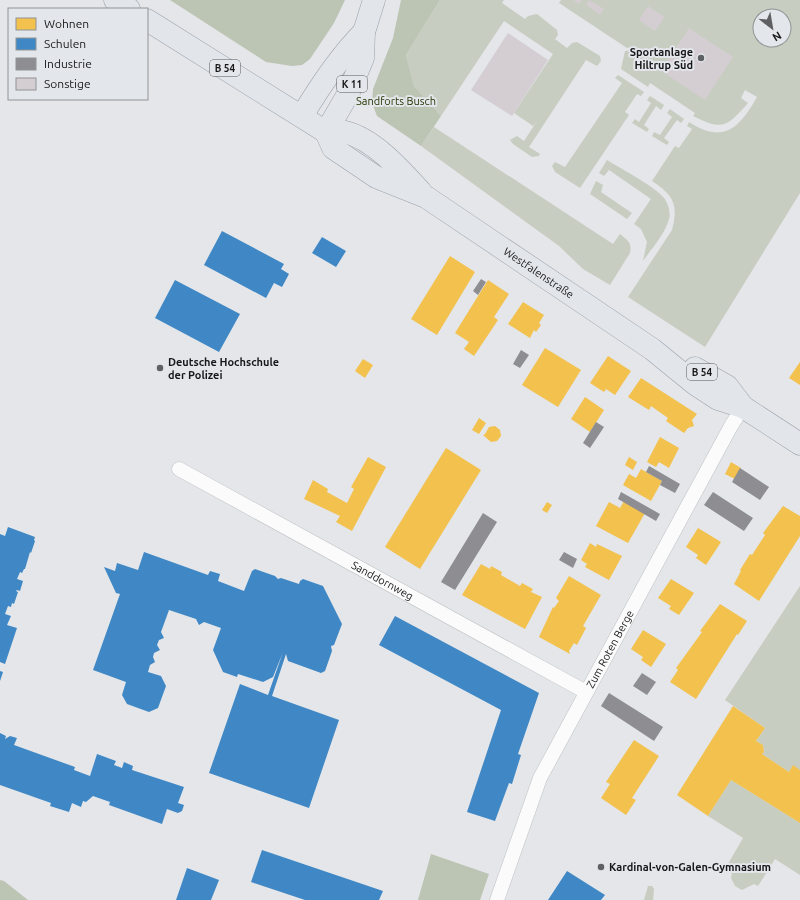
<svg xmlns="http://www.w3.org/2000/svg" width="800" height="900" viewBox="0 0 800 900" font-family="Ubuntu,sans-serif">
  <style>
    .green { fill: #c7cdc1; fill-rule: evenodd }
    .forest { fill: #bcc4b3 }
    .homes { fill: #f2c14e }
    .schools { fill: #3f88c5 }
    .industry { fill: #8d8d92 }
    .building { fill: #d4cdd1 }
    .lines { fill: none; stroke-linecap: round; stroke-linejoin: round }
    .street-casing { stroke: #bfc1c3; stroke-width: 15 }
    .primary-casing { stroke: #9aa1ab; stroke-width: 23 }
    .street { stroke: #fbfbfc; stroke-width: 14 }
    .primary { stroke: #e2e6eb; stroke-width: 22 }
    .poi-dot { fill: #5f6062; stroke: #e3e6ea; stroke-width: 1.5 }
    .labels { text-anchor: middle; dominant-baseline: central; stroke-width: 4; stroke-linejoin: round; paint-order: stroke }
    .shield { fill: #e3e6ea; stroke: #545658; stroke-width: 1 }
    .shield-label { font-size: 10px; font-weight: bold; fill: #171819 }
    .poi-label { font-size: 11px; font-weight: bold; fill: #171819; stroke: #e3e6ea; text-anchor: start }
    .park-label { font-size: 11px; fill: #283600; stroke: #e3e6ea }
    .street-label { font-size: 11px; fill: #171819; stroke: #e3e6ea }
  </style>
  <rect width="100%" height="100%" fill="#e4e6e9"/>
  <path class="green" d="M440,0H504L502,3L525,19L528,16L537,14L557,30L558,35L555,39L567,48L572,43L577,42L600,56L601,61L597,66L586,60L529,147L540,154L539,156L532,157L513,144L510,140L517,136L524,141L537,121L533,126L514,113L553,54L504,21L441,116L414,86L406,55Z
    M561,0H800V193L705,347L628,297L672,230C679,204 673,195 652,181L675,146L679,148L692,129L687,126L689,122C723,144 739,129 757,97L745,90L741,98L748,103C727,127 722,131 693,116L695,113L650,83L648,87L621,69L625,51L634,50V47L627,48L559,3ZM760,16H784V40H760Z
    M618,75L644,92L641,96L637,94L625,112L629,115L580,188L555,172L552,166L555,162L565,167L622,83L615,78Z
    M650,96L664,105L661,110L656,106L644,125L649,129L647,132L632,123L635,119L639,122L651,103L647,100Z
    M670,109L684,119L681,123L677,120L664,138L669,142L667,145L652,136L654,132L660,135L672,117L667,113Z
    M434,127L613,244L620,234C628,241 632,242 630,253L610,285L583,269L559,246L421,146Z
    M607,160C623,170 653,185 664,198C668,203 671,213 669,219C665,234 652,248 643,261L647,242L641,229L634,224L651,199L609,170L604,176L599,173Z
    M596,181L603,185L601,192L632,213L627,219L590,194Z
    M800,586V770L793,766L789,772L762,754L764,752L763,745L756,741L765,728L725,700Z
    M731,780L800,823V875L775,859L758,886L754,884L742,890L735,886L731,878L732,874L725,869L743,838L708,816Z
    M648,886H652L654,889L653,900H644Z"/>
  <path class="forest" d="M170,0H345L334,23L310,59L302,65L292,66L266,62Z
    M401,0H440L406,55L414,86L441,116L421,146L377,116L372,103L373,89L393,38Z
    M431,854L489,874L480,900H418Z
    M0,880L4,881L28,900H0Z"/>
  <path class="homes" d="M450,256L475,272L437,335L411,319Z
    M488,280L509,294L494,317L498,320L474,356L464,349L469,342L455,333Z
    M523,302L544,315L539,323L541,325L536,332L534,330L530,338L508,324Z
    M545,348L581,370L558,407L522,385Z
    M608,356L631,371L615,395L606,389L604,392L590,383Z
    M363,359L373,365L365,378L355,371Z
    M800,362V385L789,378Z
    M641,378L697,414L692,420L694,426L688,428L684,433L666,421L668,418L651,406L649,410L628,397Z
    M585,397L604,410L590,432L571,419Z
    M479,418L486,423L479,434L472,430Z
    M495,426L500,430L501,436L497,441L491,442L483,435L485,434L489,427Z
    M660,437L679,448L669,468L659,462L656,467L647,462Z
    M446,448L481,470L420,569L385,547Z
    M368,457L386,467L352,531L336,522L340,516L304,499L313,480L328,489L327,492L347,503L354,489L351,487Z
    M629,457L637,462L633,470L625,465Z
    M731,462L741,468L735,479L725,474Z
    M641,469L662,481L651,501L623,485L629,474L636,478Z
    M624,501L645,513L628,543L596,526L609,502L620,508Z
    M547,502L552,505L547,513L542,510Z
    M783,506L800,516V536L759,601L734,584L741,571L740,570L750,554L752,555L765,535L763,533Z
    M698,528L721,542L706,565L696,558L698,555L686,547Z
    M590,543L596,547L597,544L622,556L609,580L585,567L587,564L581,560Z
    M481,564L490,569L491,566L502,572L501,575L520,586L522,583L533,589L531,592L542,597L525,629L462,595Z
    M569,576L601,595L583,626L586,628L577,645L574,643L569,651L570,654L539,637L553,607L554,608L559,601L556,598Z
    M671,579L694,593L679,615L669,609L671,606L658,598Z
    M720,604L747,621L738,635L737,634L696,699L670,682L678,670L676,668L702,632L700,631Z
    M643,630L666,644L651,667L641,660L643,657L631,649Z
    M733,706L765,728L756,741L763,745L764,752L762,754L789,772L793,765L800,770V823L731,780L708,816L677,795Z
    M634,740L659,756L632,798L636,800L626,815L601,798L610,784L606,782Z"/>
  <path class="schools" d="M222,231L284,264L281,269L289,274L282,287L274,283L266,298L204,265Z
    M322,237L346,251L336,267L312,253Z
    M175,280L240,314L219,352L155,318Z
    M8,527L35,537L34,540L35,541L31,553L30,552L25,569H24L22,573L20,572L17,579L23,581L20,591L17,590L16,591L18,592L14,604L12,603L11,607L8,606L5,614L11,616L7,625L17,628L5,664L0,662V534L5,536Z
    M144,552L208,575L210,571L220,574L218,581L244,591L252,571L255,569L275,576L278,579L281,578L299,584L300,581L303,579L323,586L342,624L334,645L331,646L332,651L325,671L321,673L288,661L286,654L272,696L339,720L309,808L209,773L240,684L268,695L283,652L273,677L263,682L238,674L237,677L223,672L213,650L221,628L204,622L199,625L196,619L169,610L161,632L164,638L159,640L157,645L160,650L154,653L153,657L155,662L150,665L148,672L161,676L166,686L158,708L149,712L127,704L122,695L126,682L93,670L120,594L116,593L104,567L115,571L117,563L138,570Z
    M395,616L539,693L518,754L521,755L512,784L509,783L495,821L467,812L501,710L379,645Z
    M0,671L3,672L0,681Z
    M0,733L6,736L5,739L10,736L17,738L14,745L75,767L74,770L90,776L97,754L116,761L114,765L122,768L124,762L133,766L132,770L184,787L178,803L184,805L182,811L178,813L167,809L162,824L109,805L110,802L93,796L86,802L83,801L81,807L72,803L69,812L50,806L51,803L0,785Z
    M262,850L383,891L379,900H305L251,882Z
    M187,868L219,880L211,900H176Z
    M567,871L605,895L601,900H548Z"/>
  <path class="industry" d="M481,279L486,282L478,295L473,291Z
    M521,350L529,355L520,368L513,364Z
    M596,422L604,427L590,448L583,443Z
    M649,466L680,484L675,493L660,485L662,481L646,472Z
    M740,468L769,487L760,500L732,482Z
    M621,492L660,514L656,521L618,499Z
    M713,492L753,518L744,531L704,505Z
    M483,513L497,522L455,590L441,582Z
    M564,552L577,559L573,568L559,560Z
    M642,673L656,682L647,695L633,686Z
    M609,693L663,727L654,741L601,706Z"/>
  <path class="building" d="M573,0H582L579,4Z
    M589,0L604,9L600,15L586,5Z
    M648,6L665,17L655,31L639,20Z
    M689,28L733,57L705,100L661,71Z
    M508,33L548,60L512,116L471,90Z"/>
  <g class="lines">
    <g class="street-casing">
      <g id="street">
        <path id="s1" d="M179,469L586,692"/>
        <path id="s2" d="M497,900L540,778L731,426L743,407"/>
      </g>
    </g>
    <g class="primary-casing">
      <g id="primary">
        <path d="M115,0L129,9"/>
        <path d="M147,20L326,132C332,132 340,131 345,132C374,139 402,171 421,192"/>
        <path d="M302,116C320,86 339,57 364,32"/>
        <path id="s3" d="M326,132L333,148L376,177L426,197L652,349L695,384L718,399L743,407L800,444"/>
        <path d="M326,132L348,94L363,58L364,32L374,0"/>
        <path d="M695,368L727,386L743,407"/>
      </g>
    </g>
    <use href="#street" class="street"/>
    <use href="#primary" class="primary"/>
  </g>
  <g class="poi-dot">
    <circle cx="701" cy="58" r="4"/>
    <circle cx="160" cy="368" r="4"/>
    <circle cx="601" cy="867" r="4"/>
  </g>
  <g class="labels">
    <g class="shield">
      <rect x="210" y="60" width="30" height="16" rx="3"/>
      <rect x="337" y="76" width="30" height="16" rx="3"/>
      <rect x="687" y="364" width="30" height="16" rx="3"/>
    </g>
    <g class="shield-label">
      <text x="225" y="68">B 54</text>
      <text x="352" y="84">K 11</text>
      <text x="702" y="372">B 54</text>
    </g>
    <g class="poi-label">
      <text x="693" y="52" text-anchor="end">Sportanlage<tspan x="693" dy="13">Hiltrup Süd</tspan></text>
      <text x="168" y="362">Deutsche Hochschule<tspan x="168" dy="13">der Polizei</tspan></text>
      <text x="609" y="867">Kardinal-von-Galen-Gymnasium</text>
    </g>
    <g class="park-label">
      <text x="396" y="101">Sandforts Busch</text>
    </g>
    <g class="street-label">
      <text stroke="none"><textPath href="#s3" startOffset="259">Westfalenstraße</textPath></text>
      <text stroke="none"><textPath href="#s1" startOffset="232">Sanddornweg</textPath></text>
      <text stroke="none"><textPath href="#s2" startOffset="276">Zum Roten Berge</textPath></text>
    </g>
  </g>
  <rect x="8" y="8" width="140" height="92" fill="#e3e6ea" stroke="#919496"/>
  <rect x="16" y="18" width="20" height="12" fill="#f2c14e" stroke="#919496"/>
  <text x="44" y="28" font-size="12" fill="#171819">Wohnen</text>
  <rect x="16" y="38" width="20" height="12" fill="#3f88c5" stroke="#919496"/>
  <text x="44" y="48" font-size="12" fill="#171819">Schulen</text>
  <rect x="16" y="58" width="20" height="12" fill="#8d8d92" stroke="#919496"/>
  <text x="44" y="68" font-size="12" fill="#171819">Industrie</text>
  <rect x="16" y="78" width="20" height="12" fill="#d4cdd1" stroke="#919496"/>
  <text x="44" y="88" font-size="12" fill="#171819">Sonstige</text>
  <g transform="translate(772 28) rotate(149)"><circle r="19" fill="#e3e6ea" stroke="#919496"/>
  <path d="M0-3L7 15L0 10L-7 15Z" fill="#5f6062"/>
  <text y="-6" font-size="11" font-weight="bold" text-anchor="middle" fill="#171819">N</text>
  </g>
</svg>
